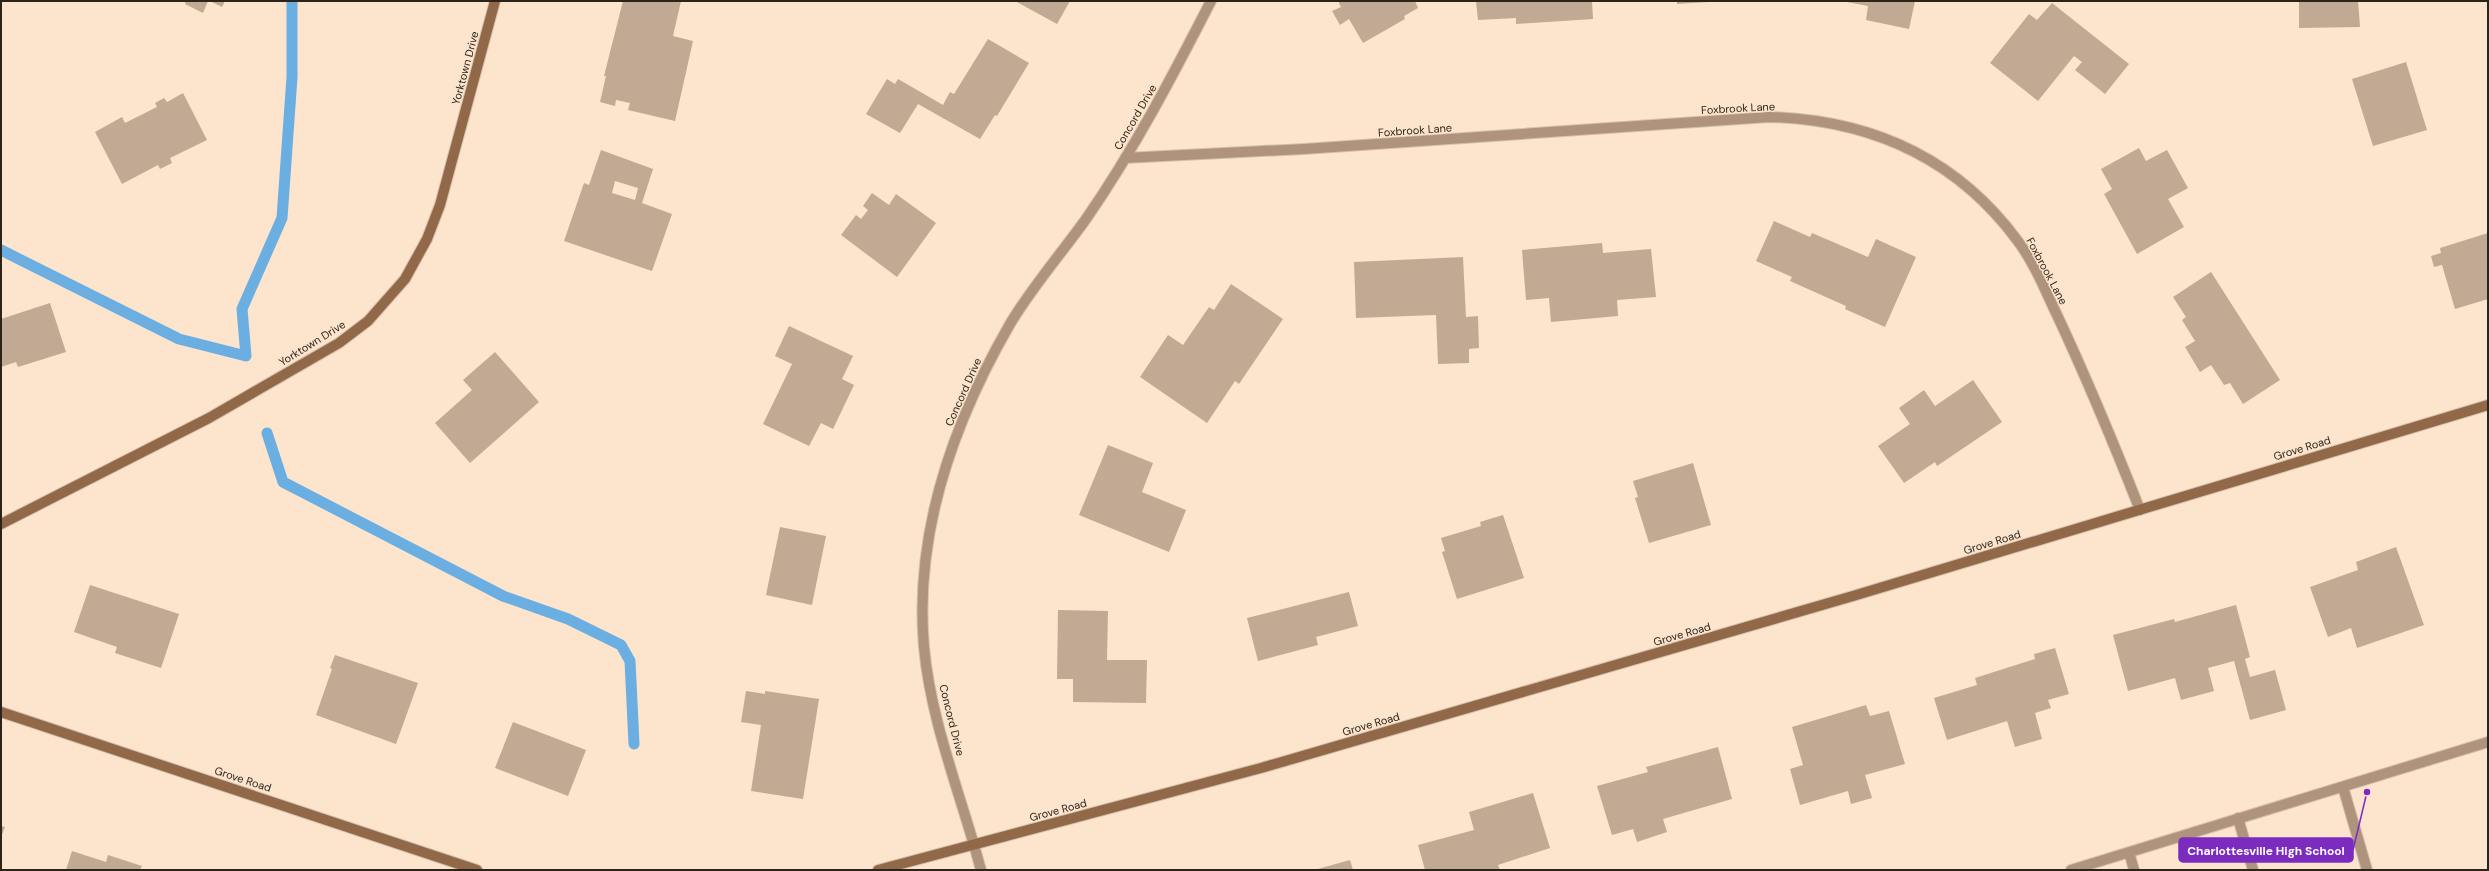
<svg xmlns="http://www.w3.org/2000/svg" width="2489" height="871" viewBox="0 0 2489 871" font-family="'DM Sans',sans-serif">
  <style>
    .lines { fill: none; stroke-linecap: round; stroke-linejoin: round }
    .stream { stroke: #6aaee2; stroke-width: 11 }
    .building { fill: #c0aa94; fill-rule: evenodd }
    .lane-casing { stroke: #d7c1ad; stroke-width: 12 }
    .street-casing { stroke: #d7c1ad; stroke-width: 12 }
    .secondary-casing { stroke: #d7c1ad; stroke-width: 12 }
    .lane { stroke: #af937d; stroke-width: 10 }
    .street { stroke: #af937d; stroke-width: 10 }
    .secondary { stroke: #916948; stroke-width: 10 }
    .labels { text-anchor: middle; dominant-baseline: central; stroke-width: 3; stroke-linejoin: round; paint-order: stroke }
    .street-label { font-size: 11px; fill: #2c241b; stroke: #fce4cd }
    .leader { fill: none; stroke: #7b2cbf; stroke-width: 1.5 }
    .callout-dot { fill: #7b2cbf; stroke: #fce4cd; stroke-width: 1.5 }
    .callout { fill: #7b2cbf; stroke: #7b2cbf; stroke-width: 1.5 }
    .callout-label { font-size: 12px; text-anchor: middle; font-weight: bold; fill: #fff }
  </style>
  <rect width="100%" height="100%" fill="#fce4cd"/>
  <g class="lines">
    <path class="stream" d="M1,250L179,339L246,356L242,309L282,218L292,77V1
      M267,433L283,482L503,596L568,619L621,645L630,661L634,744"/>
  </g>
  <path class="building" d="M186,1H208L203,13L185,4Z
    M210,1H225L222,7Z
    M623,1H681L673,36L693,41L675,121L628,110L630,103L616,100L615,106L600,102L606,76H604Z
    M1015,1H1070L1057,24Z
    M1338,1H1415L1418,8L1404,16L1405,19L1363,43L1349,19L1340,25L1332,11L1341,7Z
    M1476,1H1592L1593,19L1516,24V18L1478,20Z
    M1677,1H1724L1677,4Z
    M1915,1L1909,29L1866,20L1868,6L1847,2Z
    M2299,1H2358L2360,27L2299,28Z
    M2052,3L2129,64L2105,94L2075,70L2082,62L2074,56L2038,101L1990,63L2029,14L2037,20Z
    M988,39L1029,63L997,116L995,115L980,139L918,104L900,133L866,114L887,79L895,84L898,79L943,105L950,92L954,94Z
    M2406,62L2427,130L2373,146L2352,79Z
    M183,93L207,140L170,158L172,163L160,169L158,165L122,184L95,132L122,117L125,123L157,107L155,103L164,98L167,102Z
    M2139,148L2146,161L2167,150L2188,188L2168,199L2184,227L2137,254L2104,194L2112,189L2101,169Z
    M601,150L653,169L642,203L672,214L652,271L564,241L584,183L589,185ZM615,181L638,188L635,200L612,193Z
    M872,193L889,205L896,194L936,223L897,277L841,235L856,215L861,219L868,210L863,206Z
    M1774,221L1810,237L1812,233L1868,257L1876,239L1916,257L1885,327L1845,309L1846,306L1790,281L1792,277L1756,261Z
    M2488,233V299L2455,309L2442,265L2434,267L2431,256L2441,253L2440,248Z
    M1602,243L1603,253L1651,249L1656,297L1617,300L1618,316L1551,322L1549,298L1526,300L1522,250Z
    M1463,257L1466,317L1478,316L1479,348L1469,349V363L1438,364L1436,315L1356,318L1354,262Z
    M2211,272L2280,380L2243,404L2230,383L2224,385L2211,365L2200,372L2185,347L2195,341L2182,320L2186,317L2173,297Z
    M1231,284L1283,319L1239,384L1235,381L1207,423L1140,377L1168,335L1183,345L1209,307L1214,310Z
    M50,303L66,352L18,367L16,362L1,367V319Z
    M789,326L853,356L842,379L854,385L833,429L821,423L809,446L763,424L792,364L775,356Z
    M495,352L539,402L470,463L435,423L472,390L463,380Z
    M1973,380L2002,422L1937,466L1935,462L1904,483L1878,446L1910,424L1899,408L1924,390L1935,406Z
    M1108,445L1153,463L1142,492L1186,510L1169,552L1079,515Z
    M1693,463L1711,525L1649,543L1635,498L1638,497L1633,481Z
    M1503,515L1524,578L1457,599L1442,552L1445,551L1441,538L1481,526L1480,522Z
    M780,527L826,536L812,605L766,595Z
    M2396,547L2424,625L2357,648L2351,628L2328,637L2310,587L2358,570L2356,562Z
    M90,585L179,614L161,668L115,653L117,647L74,632Z
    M1349,592L1358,626L1316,637L1318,645L1258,661L1247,618Z
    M2236,605L2250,657L2245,659L2250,677L2275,670L2286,710L2250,720L2234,661L2208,668L2214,691L2181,700L2175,678L2128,691L2113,635L2174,619L2175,622Z
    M1058,610L1108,611L1107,660H1147L1146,703L1073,702V679H1057Z
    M2055,648L2069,694L2048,700L2051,708L2035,713L2042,739L2015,747L2007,721L1947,740L1934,698L1977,685L1975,678L2035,659L2034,654Z
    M335,655L418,683L396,744L316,715L332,669L330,668Z
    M746,691L765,694V691L819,699L803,799L751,791L761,725L741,722Z
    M1866,705L1870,716L1889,711L1905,764L1865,775L1872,798L1851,804L1848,791L1800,805L1790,769L1803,765L1792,727Z
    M513,722L586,750L568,796L495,768Z
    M1718,747L1732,799L1663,819L1667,832L1637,842L1633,829L1612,835L1597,786L1648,772L1646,767Z
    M1533,793L1550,848L1498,865L1500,870H1425L1418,845L1474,830L1469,812Z
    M1,826L5,827L1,837Z
    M72,851L106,862L108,855L142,866L140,870H66Z
    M1350,860L1353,870H1314Z"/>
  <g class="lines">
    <g class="lane-casing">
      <path id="lane" d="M2343,787L2367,870
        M2238,818L2253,870
        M974,845L981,870
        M2129,852L2134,870
        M2071,870L2488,742"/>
    </g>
    <g class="street-casing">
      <path id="street" d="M1125,158L1304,149L1769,117C1870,120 1956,158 2017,240C2034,262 2045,290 2057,315C2087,379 2114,444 2140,510
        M974,845C955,780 930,714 924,647C914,533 954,421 1010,324C1032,287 1061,254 1086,219C1134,150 1173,75 1211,1"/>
    </g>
    <g class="secondary-casing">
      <path id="secondary" d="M1,524L209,418L339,343L368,321L405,279L427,239L440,205L495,1
        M1,712L477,870
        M878,870L1261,768L1853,596L2488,405"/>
    </g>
    <use href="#lane" class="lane"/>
    <use href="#street" class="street"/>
    <use href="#secondary" class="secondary"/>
  </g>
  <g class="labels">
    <g class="street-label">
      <text transform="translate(465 68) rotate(-75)">Yorktown Drive</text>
      <text transform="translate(1738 108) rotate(-3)">Foxbrook Lane</text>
      <text transform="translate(1135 117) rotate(-60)">Concord Drive</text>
      <text transform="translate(1415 130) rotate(-4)">Foxbrook Lane</text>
      <text transform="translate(2047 271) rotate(62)">Foxbrook Lane</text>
      <text transform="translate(312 343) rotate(-32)">Yorktown Drive</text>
      <text transform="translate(963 392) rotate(-66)">Concord Drive</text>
      <text transform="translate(2302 448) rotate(-17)">Grove Road</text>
      <text transform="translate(1992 542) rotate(-17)">Grove Road</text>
      <text transform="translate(1682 634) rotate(-16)">Grove Road</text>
      <text transform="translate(952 720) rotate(76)">Concord Drive</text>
      <text transform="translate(1371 724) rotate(-16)">Grove Road</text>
      <text transform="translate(243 779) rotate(18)">Grove Road</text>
      <text transform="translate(1058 810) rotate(-15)">Grove Road</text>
    </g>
  </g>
  <path class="leader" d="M2367 792L2353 850"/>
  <circle class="callout-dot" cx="2367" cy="792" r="4"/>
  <rect class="callout" x="2179" y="838" width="174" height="24" rx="4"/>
  <g class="callout-label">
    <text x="2266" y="855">Charlottesville High School</text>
  </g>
  <rect width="2489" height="871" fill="none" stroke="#2c241b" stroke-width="4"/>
</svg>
